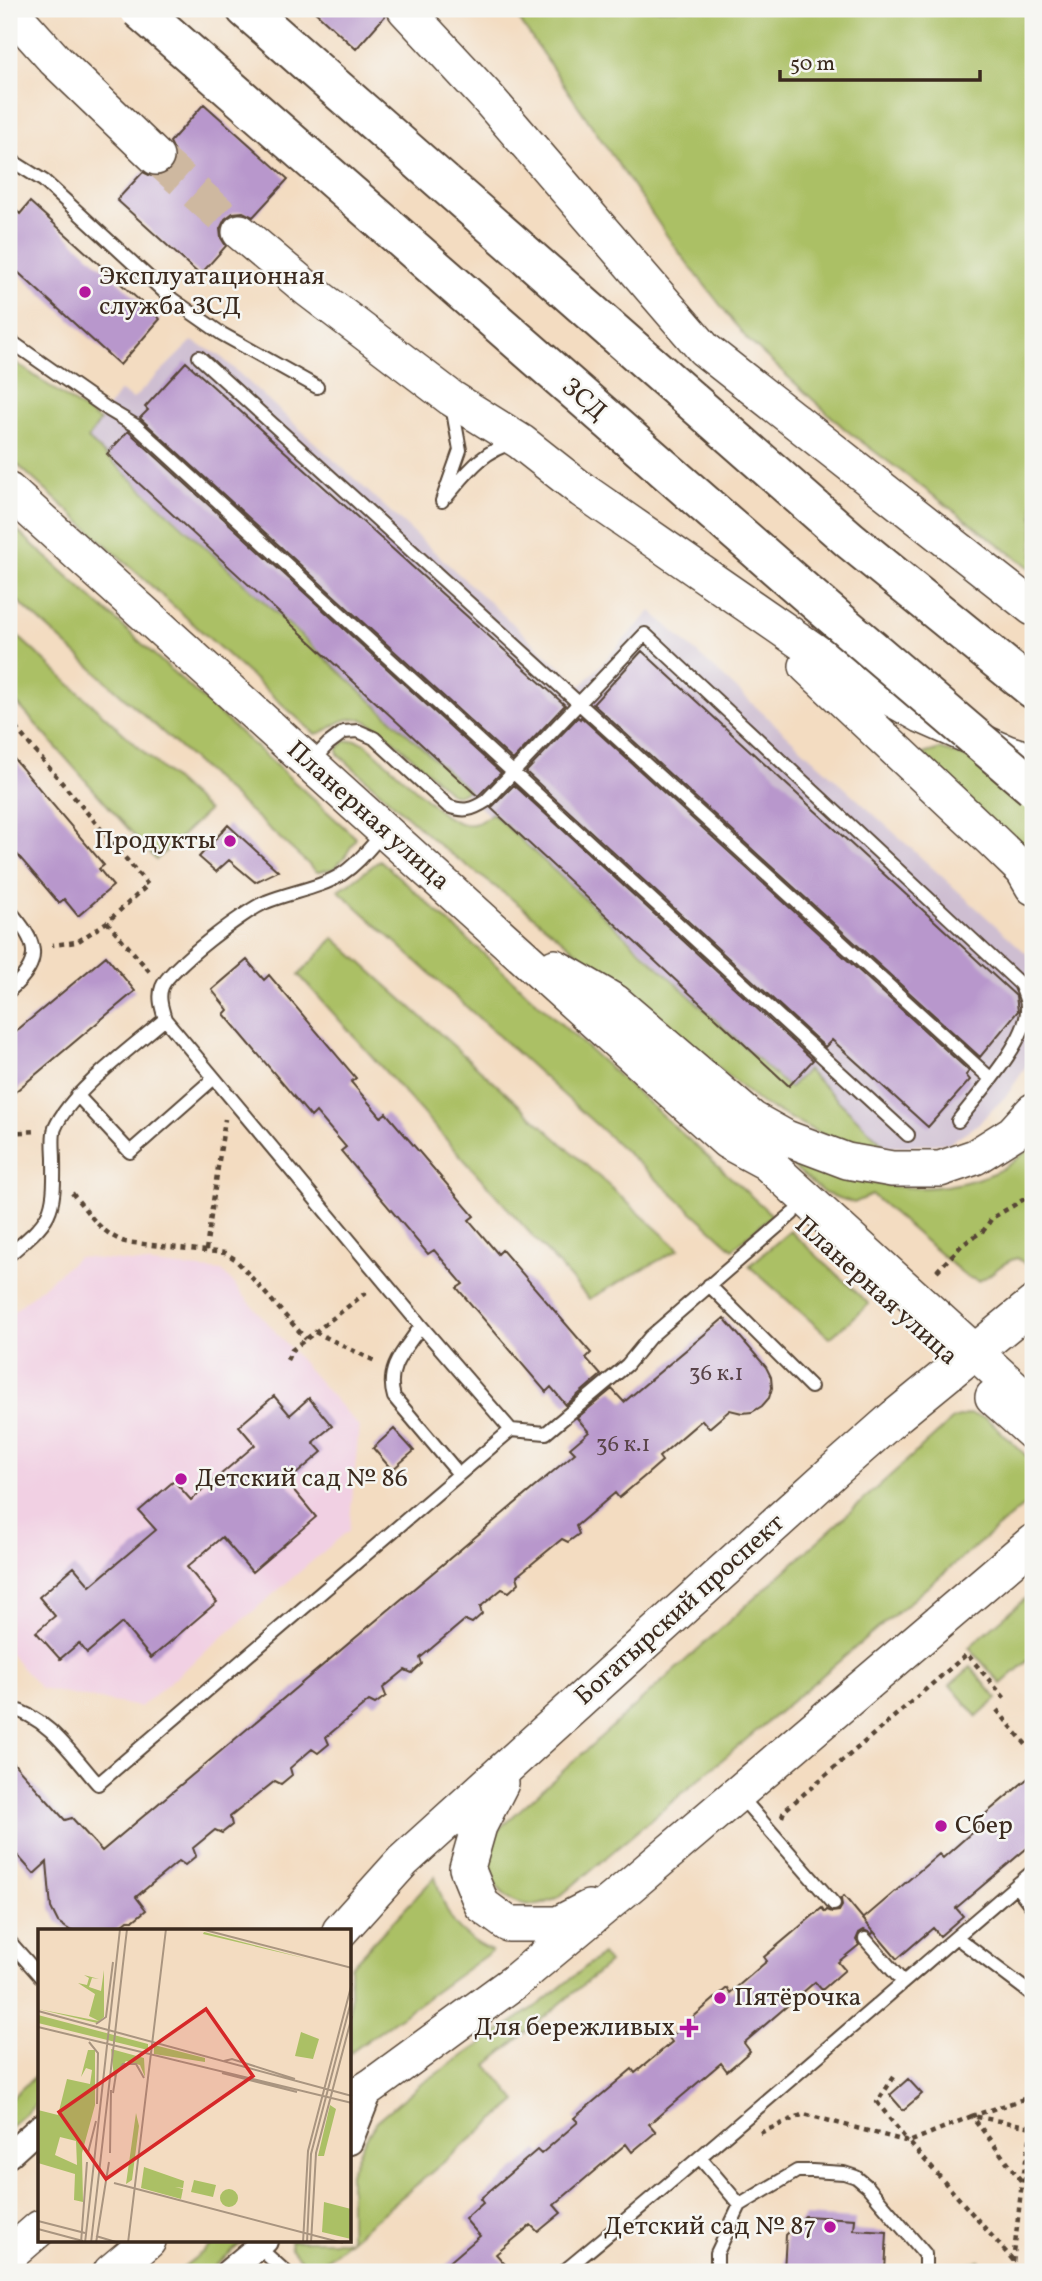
<svg xmlns="http://www.w3.org/2000/svg" width="1042" height="2281" viewBox="0 0 1042 2281" font-family="Vollkorn,serif">
  <style>
    .built { fill: #f1d0e3 }
    .industrial { fill: #cebed1 }
    .green { fill: #abc065; stroke: #737542; stroke-width: 2 }
    .building { fill: #b897cc }
    .lines { fill: none; stroke-linecap: round; stroke-linejoin: round }
    .secondary-tunnel { stroke: #ceb8a0; stroke-width: 35; stroke-dasharray: 35 18; stroke-linecap: butt }
    .lane-casing { stroke: #574536; stroke-width: 16 }
    .street-casing { stroke: #574536; stroke-width: 28 }
    .secondary-casing { stroke: #574536; stroke-width: 38 }
    .highway-casing { stroke: #574536; stroke-width: 42 }
    .path { stroke: #574536; stroke-width: 4.5; stroke-dasharray: 5 5; stroke-linecap: butt }
    .lane { stroke: #fff; stroke-width: 12 }
    .street { stroke: #fff; stroke-width: 24 }
    .secondary { stroke: #fff; stroke-width: 35 }
    .highway { stroke: #fff; stroke-width: 38 }
    .highway-bridge-casing { stroke: #574536; stroke-width: 42; stroke-linecap: butt }
    .highway-bridge { stroke: #fff; stroke-width: 38 }
    .poi-dot { fill: #b5179e; stroke: #f6f6f2; stroke-width: 2.5 }
    .labels { text-anchor: middle; dominant-baseline: central; stroke-width: 5; stroke-linejoin: round; paint-order: stroke }
    .number-label { font-size: 23px; fill: #5a454a }
    .poi-label { font-size: 26px; fill: #3b2a1e; stroke: #f6f6f2; text-anchor: start }
    .street-label { font-size: 26px; fill: #3b2a1e; stroke: #f6f6f2 }
    .inset-road { fill: none; stroke: #a99580; stroke-width: 2 }
    .view { fill: #d62828; fill-opacity: 0.15; stroke: #d62828; stroke-width: 3.5 }
    .inset-edge { fill: none; stroke: #3b2a1e; stroke-width: 3.5 }
  </style>
  <rect width="100%" height="100%" fill="#f6f6f2"/>
  <filter id="ink" filterUnits="userSpaceOnUse"><feTurbulence type="fractalNoise" baseFrequency=".0143" numOctaves="2"/><feDisplacementMap in="SourceGraphic" scale="14" xChannelSelector="R" yChannelSelector="G"/><feConvolveMatrix kernelMatrix="1 2 1 2 8 2 1 2 1" color-interpolation-filters="sRGB"/></filter>
  <filter id="wash" filterUnits="userSpaceOnUse"><feTurbulence type="fractalNoise" baseFrequency=".00686" numOctaves="4" result="noise"/><feDisplacementMap in="SourceGraphic" scale="28" xChannelSelector="R" yChannelSelector="G"/><feGaussianBlur stdDeviation="1.57" result="paint"/><feColorMatrix in="noise" values="0 0 0 0 0 0 0 0 0 0 0 0 0 0 0 0 0 1.4 0 .05"/><feComposite in="paint" operator="in"/></filter>
  <g filter="url(#wash)">
    <rect width="100%" height="100%" fill="#f3dcc1"/>
    <path class="built" d="M78,1257L222,1271L359,1427L349,1530L140,1707L41,1689L9,1653V1315Z"/>
    <path class="industrial" d="M192,341L219,355L581,686L651,611L1027,954L1033,972V1056L1007,1095L978,1124L949,1143L891,1147L804,1106L480,807L86,439L120,391L133,399Z"/>
    <path class="green" d="M508,9H1033V570L846,430L747,339L674,246L518,18Z
      M9,358L100,421L88,439L468,790L458,795L451,794C434,778 379,723 361,719C358,719 354,719 350,719C336,720 328,733 315,734L9,457Z
      M9,523L356,838L346,855L335,868L317,872L9,593Z
      M9,628L208,811L156,860L9,694Z
      M356,740L366,744L444,815C463,827 474,829 492,813L789,1088L807,1070L889,1150L855,1145L819,1133L762,1104L521,906L438,844L338,754V748L345,741Z
      M940,749L1033,779V863L923,754Z
      M380,860L772,1215L733,1249L338,890L350,883Z
      M334,938L679,1249L589,1299L299,975Z
      M1033,1146V1262L1029,1266L1017,1258C999,1263 996,1273 979,1281L967,1277L872,1195L854,1203L824,1193L780,1155C851,1181 918,1204 993,1173C1007,1168 1021,1155 1033,1146Z
      M790,1231L869,1304L830,1338L749,1266Z
      M969,1414L986,1418L1033,1462V1498L559,1897C553,1900 545,1904 538,1905C507,1909 480,1876 489,1846C491,1840 498,1833 501,1827L953,1419Z
      M1033,1592V1656L1001,1684L969,1647Z
      M971,1667L997,1699L977,1717L950,1685Z
      M435,1877C448,1917 452,1932 492,1951L350,2053V1967Z
      M602,1954L609,1963L487,2065L517,2101L350,2240V2173L362,2145L377,2121L420,2085L538,2005Z
      M40,2072V2101L9,2128V2100Z
      M217,2241H244L208,2272H177Z
      M290,2241H349L311,2272L291,2248Z
      M979,2261L989,2272H949L950,2270Z"/>
    <g id="blocks">
      <path class="building" d="M312,9H385L386,15L356,49Z
        M204,104L288,179L253,217L243,212L233,213L225,219L220,229L221,238L226,246L200,275L117,200L143,172L151,176H161L171,170L175,162V152L170,142Z
        M30,202L160,319L120,365L9,264V204L20,214Z
        M186,362L565,705L513,760L140,418L148,410L145,407Z
        M128,431L501,773L478,796L473,792L107,454Z
        M642,651L1016,996L1018,1011L980,1057L593,704Z
        M578,717L580,719L581,717L969,1071L966,1075L970,1080L928,1127L832,1040L825,1047L526,772Z
        M9,753L104,865L99,869L113,886L78,916L64,899L59,903L9,845Z
        M514,785L813,1060L789,1086L491,808Z
        M228,825L278,871L255,882L229,860L216,872L199,857Z
        M106,956L135,991L9,1097V1037Z
        M247,960L264,980L269,975L356,1078L351,1082L381,1117L386,1113L474,1216L469,1220L498,1254L502,1250L591,1353L586,1358L601,1375L566,1405L551,1387L546,1392L457,1288L463,1284L434,1250L428,1254L341,1151L346,1147L316,1112L311,1117L224,1014L228,1010L212,990Z
        M724,1318L766,1367L771,1377L772,1388L769,1398L762,1406L752,1412L742,1413L730,1410L709,1428L702,1420L659,1457L662,1461L645,1476L619,1498L615,1493L576,1526L579,1534L568,1542L562,1539L517,1576L519,1583L509,1592L502,1589L480,1607L482,1614L472,1623L465,1620L420,1658L422,1664L412,1673L405,1670L383,1688L386,1696L375,1704L369,1701L326,1737L329,1744L318,1753L312,1749L290,1768L292,1775L281,1784L275,1781L230,1817L232,1825L222,1833L215,1830L193,1848L196,1856L185,1865L179,1861L136,1897L146,1910L134,1920H128L115,1931H71L58,1922L51,1908L47,1862L34,1874L9,1846V1758L65,1820L72,1818L102,1851L575,1453L570,1448L589,1432L577,1418L612,1389L624,1402Z
        M274,1396L290,1415L309,1398L332,1426L313,1442L322,1452L287,1482L316,1517L252,1572L222,1537L187,1567L217,1602L151,1658L122,1623L87,1653L79,1643L60,1659L36,1632L55,1616L39,1597L74,1567L90,1586L156,1530L139,1511L174,1481L191,1500L255,1445L239,1426Z
        M394,1429L414,1451L392,1470L373,1448Z
        M1033,1774V1843L956,1908L963,1916L940,1936L933,1928L897,1959L863,1919L939,1854L943,1858L979,1826L976,1822Z
        M844,1896L874,1932L872,1934L864,1930L859,1933L856,1940L859,1945L838,1962L845,1970L822,1990L815,1982L744,2043L750,2051L739,2061L727,2071L721,2063L649,2124L656,2132L632,2152L626,2144L554,2205L561,2213L538,2232L531,2225L496,2254L512,2272H438L480,2236L465,2219L483,2203L480,2199L537,2150L541,2154L578,2122L574,2118L632,2069L635,2073L672,2042L669,2038L727,1988L730,1993L767,1961L764,1957L822,1908L825,1912L827,1910L832,1912L839,1911L842,1906L841,1898Z
        M908,2079L922,2094L903,2110L890,2095Z
        M805,2216L855,2219L854,2230L887,2232L885,2272H784L786,2235Z"/>
    </g>
  </g>
  <g filter="url(#ink)">
    <use href="#blocks" fill-opacity="0" stroke="#574536" stroke-width="2"/>
    <g class="lines">
      <path class="secondary-tunnel" d="M156,157L240,232"/>
      <g class="lane-casing">
        <path id="lane" d="M9,159L44,181L172,299L222,334L317,387
          M9,340L109,410L136,426L908,1135
          M199,357L990,1078
          M447,496C467,473 483,450 513,443
          M442,501L460,450L452,406
          M310,763L328,744L344,732L358,731L374,738L448,806C464,812 472,810 486,801L645,634L1020,984C1024,993 1028,1001 1027,1010C1027,1041 977,1096 958,1121
          M9,910C37,943 45,959 9,991
          M77,1095L130,1152L214,1078
          M9,1255C51,1219 55,1216 54,1160C54,1150 52,1136 55,1128C71,1091 134,1046 165,1019C162,1009 158,997 162,987C169,968 247,909 266,902C290,892 321,888 342,874C359,863 371,846 384,832
          M709,1285L811,1387
          M421,1326C405,1350 385,1367 394,1397L459,1474
          M511,1430L546,1433L627,1365L650,1337L792,1214
          M9,1708C49,1717 72,1755 98,1784L511,1430L421,1326L165,1019
          M740,1796L834,1904
          M1016,1886L1033,1908
          M956,1937L1029,1992L1033,1988
          M865,1939L903,1982
          M9,1941L40,1976
          M701,2159L740,2205
          M258,2247L286,2272
          M563,2272C722,2141 876,2005 1033,1871
          M717,2272V2253L740,2205L797,2171H812L844,2173L856,2177L868,2187L925,2254V2272"/>
      </g>
      <g class="street-casing">
        <path id="street" d="M350,2142L372,2086
          M9,2155L40,2127
          M228,2272L265,2241"/>
      </g>
      <g class="secondary-casing">
        <path id="secondary" d="M9,9L55,60L156,157
          M405,9L486,96L704,349L1033,608
          M240,232L309,290L451,398L521,442L582,490L846,673L921,715L1007,753L1033,761
          M9,491L727,1141L766,1162L1033,1405
          M807,666L992,840L1023,870L1033,887
          M555,967L615,1002L752,1119L786,1138L847,1161L892,1169H940L975,1157L1013,1133L1033,1111
          M993,1397L1033,1433
          M501,1783L479,1826L467,1868L482,1905L508,1924H558L589,1908
          M340,1931L403,1861L836,1469L895,1417L1033,1304
          M350,2100L372,2086L514,1982L627,1888L1033,1542
          M9,2255L40,2228
          M111,2272L148,2241"/>
      </g>
      <g class="highway-casing">
        <path id="highway" d="M246,9L850,540L1033,689"/>
      </g>
      <path class="path" d="M9,720L148,885L107,922L77,942L52,945
        M107,922L150,972
        M9,1133L36,1131
        M72,1193C88,1212 100,1233 125,1242L225,1253L235,1259L306,1339
        M206,1250L225,1119
        M937,1271L962,1245L984,1230L992,1218L1033,1194
        M315,1332L377,1362
        M287,1360L292,1350L368,1291
        M997,1710L1033,1753
        M782,1817L784,1811L967,1654L1007,1701
        M894,2077L877,2102L908,2142
        M1033,2096L972,2116L1022,2182L1033,2171
        M760,2133L804,2114L909,2142
        M1013,2260L909,2142L972,2116L1032,2127
        M1012,2272L1022,2182L1032,2128"/>
      <use href="#lane" class="lane"/>
      <use href="#street" class="street"/>
      <use href="#secondary" class="secondary"/>
      <use href="#highway" class="highway"/>
      <g class="highway-bridge-casing">
        <path id="highway-bridge" d="M139,9L805,592L1033,787"/>
      </g>
      <use href="#highway-bridge" class="highway-bridge"/>
    </g>
  </g>
  <g class="poi-dot">
    <circle cx="85" cy="292" r="7"/>
    <circle cx="230" cy="841" r="7"/>
    <circle cx="181" cy="1479" r="7"/>
    <circle cx="941" cy="1826" r="7"/>
    <circle cx="720" cy="1998" r="7"/>
    <path d="M685.5 2017.5h7v7h7v7h-7v7h-7v-7h-7v-7h7z"/>
    <circle cx="830" cy="2227" r="7"/>
  </g>
  <g class="labels">
    <g class="number-label">
      <text x="716" y="1374">36 к.1</text>
      <text x="623" y="1445">36 к.1</text>
    </g>
    <g class="poi-label">
      <text x="99" y="277">Эксплуатационная<tspan x="99" dy="30">служба ЗСД</tspan></text>
      <text x="216" y="841" text-anchor="end">Продукты</text>
      <text x="195" y="1479">Детский сад № 86</text>
      <text x="955" y="1826">Сбер</text>
      <text x="734" y="1998">Пятёрочка</text>
      <text x="675" y="2028" text-anchor="end">Для бережливых</text>
      <text x="816" y="2227" text-anchor="end">Детский сад № 87</text>
    </g>
    <g class="street-label">
      <text transform="translate(584 400) rotate(41)">ЗСД</text>
      <text transform="translate(368 816) rotate(42)">Планерная улица</text>
      <text transform="translate(876 1291) rotate(42)">Планерная улица</text>
      <text transform="translate(680 1610) rotate(-42)">Богатырский проспект</text>
    </g>
  </g>
  <g transform="translate(38 1929)">
    <rect width="313" height="313" fill="#f3dcc1"/>
    <path d="M166,3L270,30L165,5ZM66,41V88L59,94L0,80L61,92L51,87L57,65L40,54L49,56L51,49L46,46L61,50L54,49L51,58L63,62ZM0,86L110,115V121L0,94ZM263,103L281,110L275,130L257,127ZM116,116L167,129V133L116,125ZM73,120L106,129L107,148L102,136L88,132L76,148ZM50,121H57V176L44,224L45,273L36,271L37,245L0,234V181L20,186L29,150L52,155L54,141L48,139L43,148ZM22,208L38,212L39,236L17,226ZM292,176L298,180L286,227H280ZM98,184L101,197L94,251L88,255ZM106,238L146,252L145,259L137,258L145,260L143,270L103,259ZM156,251L178,256L175,268L153,263ZM182 269a9 9 0 1 1 18 0a9 9 0 1 1-18 0ZM286,273L313,280V310L284,303Z" fill="#abc065" fill-rule="evenodd"/>
    <path class="inset-road" d="M163,0L314,39M0,82L314,167M58,95L68,88L75,33M0,98L314,174M51,113L60,124L59,175M186,132L194,130L257,150M184,144L259,163M75,164L78,145L85,135H98L106,149M50,224L58,192M72,224L73,161M76,254L305,314M0,292L47,304M0,300L45,312M58,307L81,314M43,314L49,233M47,314L82,0M53,314L89,0M58,314L71,233M90,314L128,0M265,314L270,222L314,54M269,314L273,225L314,69M273,314L278,224L314,87"/>
    <path class="view" d="M168,80L215,147L68,250L21,183Z"/>
    <rect width="313" height="313" class="inset-edge"/>
  </g>
  <rect width="1042" height="2281" fill="none" stroke="#f6f6f2" stroke-width="35"/>
  <path d="M780 70v10h200v-10" fill="none" stroke="#3b2a1e" stroke-width="3.5"/>
  <text x="790" y="70" font-size="21" fill="#3b2a1e" stroke="#f6f6f2" stroke-width="5" paint-order="stroke">50 m</text>
</svg>
